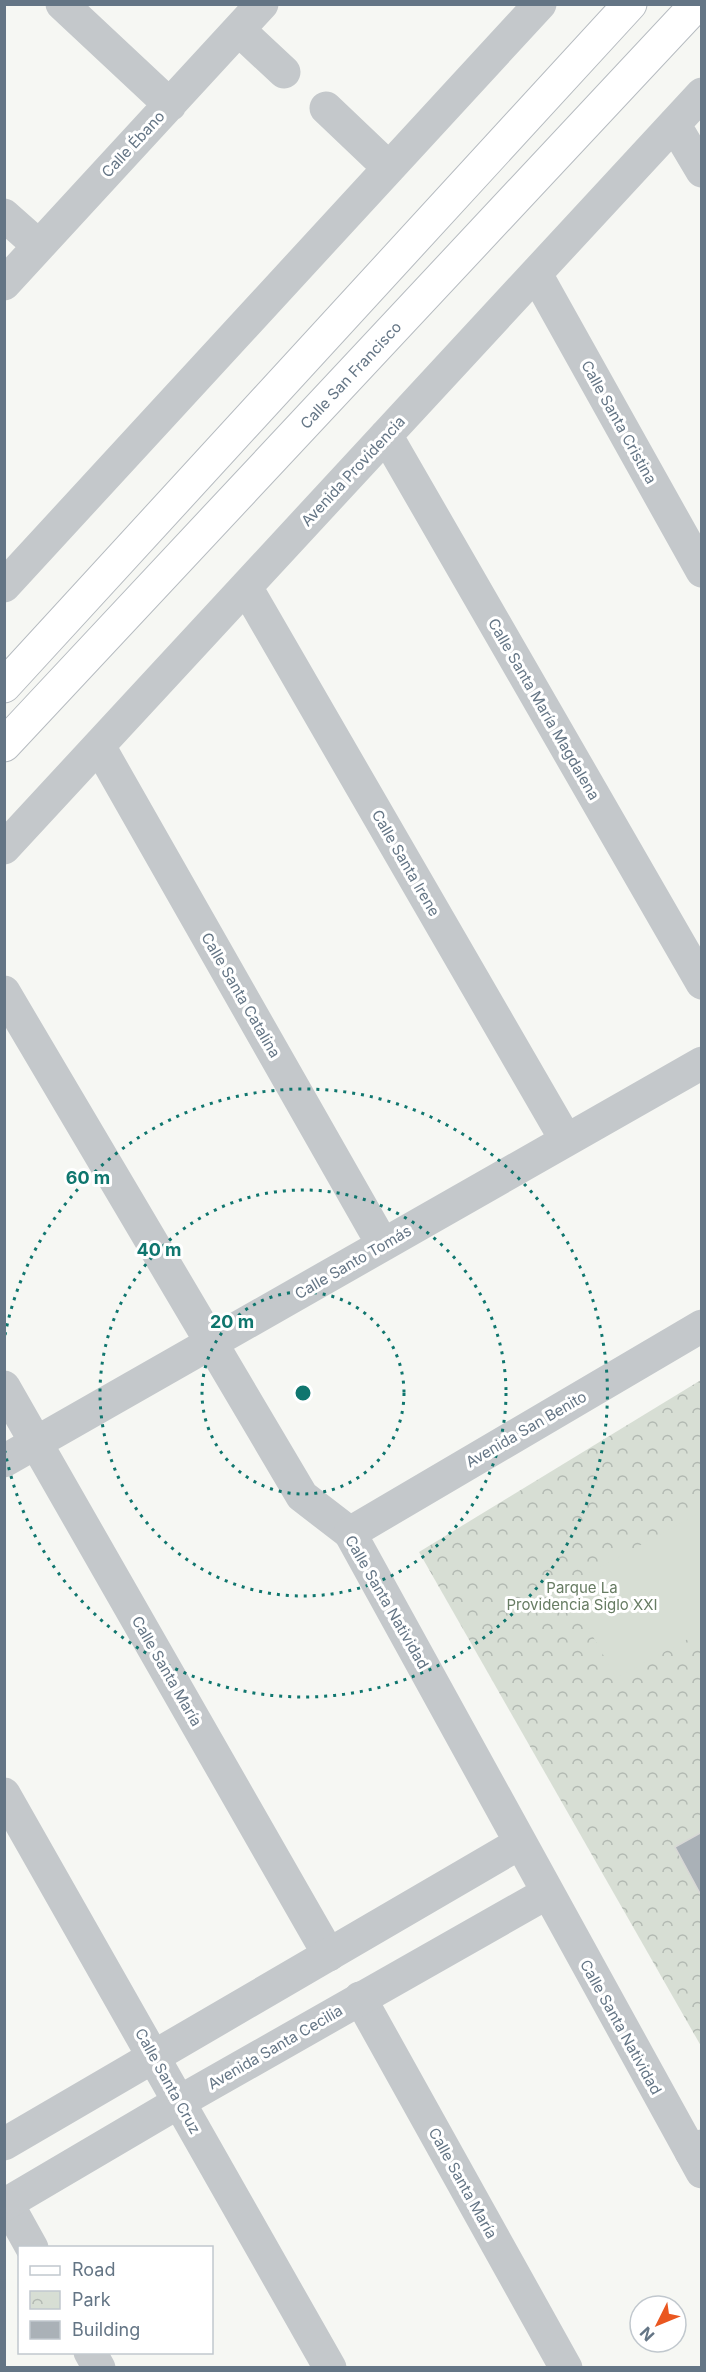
<svg xmlns="http://www.w3.org/2000/svg" width="706" height="2372" viewBox="0 0 706 2372" font-family="Inter,sans-serif">
  <style>
    .park { fill: url(#park-crowns) }
    .pitch { fill: #d7ded4 }
    .building { fill: #aab1b7; stroke: #d8d8d6; stroke-width: 1.5 }
    .lines { fill: none; stroke-linecap: round; stroke-linejoin: round }
    .secondary-casing { stroke: #b6bbc0; stroke-width: 35 }
    .minor { stroke: #c4c8cb; stroke-width: 33 }
    .tertiary { stroke: #c4c8cb; stroke-width: 33 }
    .secondary { stroke: #fff; stroke-width: 33 }
    .ring { fill: none; stroke: #0f766e; stroke-width: 3; stroke-dasharray: 3 6 }
    .labels { text-anchor: middle; dominant-baseline: central; stroke-width: 6; stroke-linejoin: round; paint-order: stroke }
    .street-label { font-size: 15px; fill: #647585; stroke: #fff }
    .park-label { font-size: 15px; fill: #677c63; stroke: #fff }
    .centre { fill: #0f766e; stroke: #fff; stroke-width: 3 }
    .ring-label { font-size: 18px; text-anchor: middle; font-weight: bold; fill: #0f766e; stroke: #fff; stroke-width: 6; stroke-linejoin: round; paint-order: stroke }
  </style>
  <defs>
    <pattern id="park-crowns" width="20" height="18" patternUnits="userSpaceOnUse" patternTransform="scale(1.5)"><rect width="20" height="18" fill="#d7ded4"/><path d="M2 6a3 3 0 1 1 6 0M12 15a3 3 0 1 1 6 0" fill="none" stroke="#b2b9b2"/></pattern>
  </defs>
  <rect width="100%" height="100%" fill="#f6f7f3"/>
  <path class="park" d="M701,1380V2046L419,1552Z"/>
  <path class="pitch" d="M701,1512V1632L616,1678L565,1586Z"/>
  <path class="building" d="M702,1832V1897L675,1847Z"/>
  <g class="lines">
    <g class="secondary-casing">
      <g id="secondary">
        <path d="M4,686L630,4"/>
        <path id="s1" d="M4,745L697,4"/>
      </g>
    </g>
    <path class="minor" d="M62,4L170,105
      M239,30L284,72
      M326,108L389,168
      M674,124L702,171
      M4,215L39,246
      M536,274L702,571
      M4,284L262,4
      M386,435L702,983
      M4,586L540,4
      M246,587L566,1140
      M99,746L383,1245
      M4,848L702,94
      M4,992L302,1496L350,1533
      M4,1387L329,1955
      M4,1461L702,1063
      M4,1794L330,2368
      M360,1998L566,2368
      M691,2152L702,2172
      M7,2203L32,2248
      M90,2352L99,2368"/>
    <path class="tertiary" d="M702,1326L350,1533L691,2152L702,2146
      M4,2144L520,1843
      M4,2205L179,2102L547,1893"/>
    <use href="#secondary" class="secondary"/>
  </g>
  <g class="ring">
    <circle cx="303" cy="1393" r="101"/>
    <circle cx="303" cy="1393" r="203"/>
    <path d="M5 1335A304 304 0 1 1 5 1451"/>
  </g>
  <g class="labels">
    <g class="street-label">
      <text transform="translate(133 144) rotate(-47)">Calle Ébano</text>
      <text stroke="none"><textPath href="#s1" startOffset="507">Calle San Francisco</textPath></text>
      <text transform="translate(619 422) rotate(61)">Calle Santa Cristina</text>
      <text transform="translate(353 471) rotate(-47)">Avenida Providencia</text>
      <text transform="translate(544 709) rotate(60)">Calle Santa María Magdalena</text>
      <text transform="translate(406 863) rotate(60)">Calle Santa Irene</text>
      <text transform="translate(241 995) rotate(60)">Calle Santa Catalina</text>
      <text transform="translate(353 1262) rotate(-30)">Calle Santo Tomás</text>
      <text transform="translate(526 1429) rotate(-30)">Avenida San Benito</text>
      <text transform="translate(387 1602) rotate(60)">Calle Santa Natividad</text>
      <text transform="translate(167 1671) rotate(60)">Calle Santa María</text>
      <text transform="translate(621 2027) rotate(61)">Calle Santa Natividad</text>
      <text transform="translate(275 2047) rotate(-30)">Avenida Santa Cecilia</text>
      <text transform="translate(168 2081) rotate(61)">Calle Santa Cruz</text>
      <text transform="translate(463 2183) rotate(61)">Calle Santa María</text>
    </g>
    <g class="park-label">
      <text x="582" y="1587">Parque La<tspan x="582" dy="17">Providencia Siglo XXI</tspan></text>
    </g>
  </g>
  <circle cx="303" cy="1393" r="9" class="centre"/>
  <g class="ring-label">
    <text x="88" y="1184">60 m</text>
    <text x="159" y="1256">40 m</text>
    <text x="232" y="1328">20 m</text>
  </g>
  <rect width="706" height="2372" fill="none" stroke="#647585" stroke-width="12"/>
  <rect x="18" y="2246" width="195" height="108" fill="#ffffff" stroke="#c1c8ce" stroke-width="1.5"/>
  <rect x="30" y="2266" width="30" height="9" fill="#ffffff" stroke="#c1c8ce" stroke-width="1.5"/>
  <text x="72" y="2276" font-size="18" fill="#647585">Road</text>
  <rect x="30" y="2291" width="30" height="18" fill="url(#park-crowns)" stroke="#c1c8ce" stroke-width="1.5"/>
  <text x="72" y="2306" font-size="18" fill="#647585">Park</text>
  <rect x="30" y="2321" width="30" height="18" fill="#aab1b7" stroke="#c1c8ce" stroke-width="1.5"/>
  <text x="72" y="2336" font-size="18" fill="#647585">Building</text>
  <g transform="translate(658 2324) rotate(227)"><circle r="28" fill="#ffffff" stroke="#c1c8ce" stroke-width="1.5"/>
  <path d="M0-4.5L10 22L0 15L-10 22Z" fill="#ea5720"/>
  <text y="-9" font-size="16" font-weight="bold" text-anchor="middle" fill="#647585">N</text>
  </g>
</svg>
